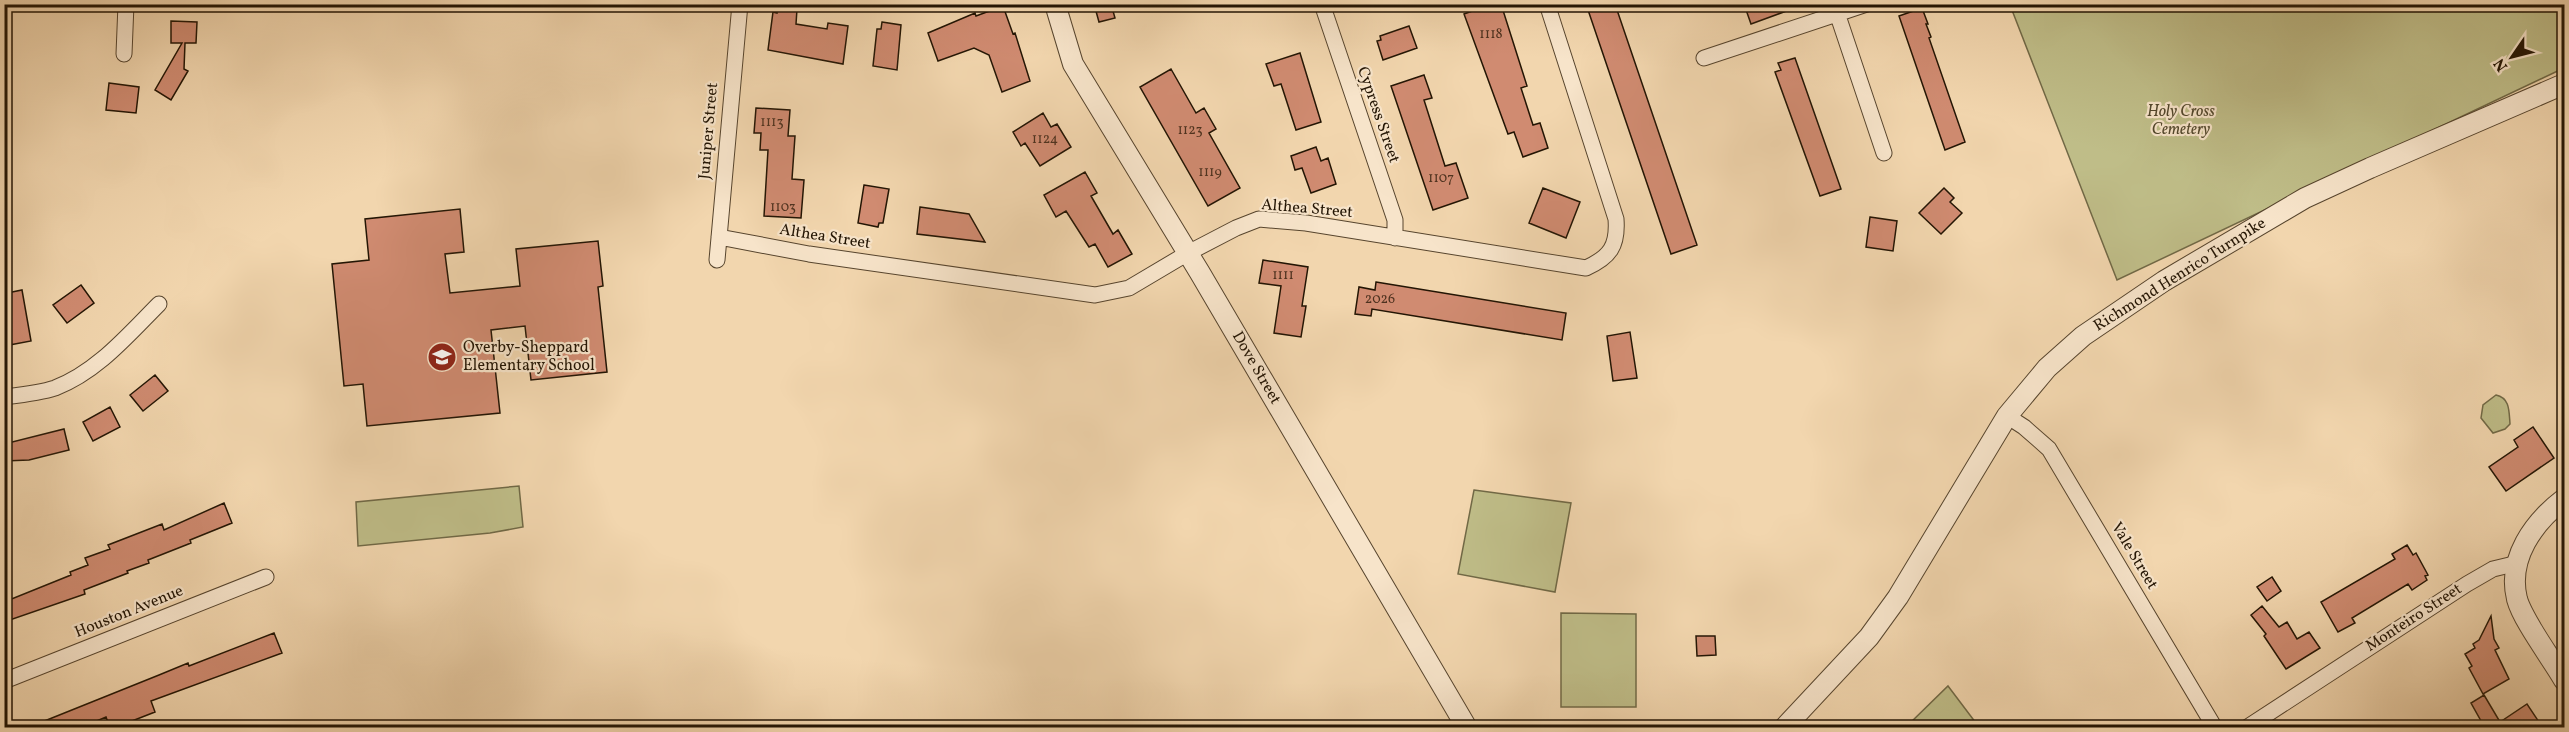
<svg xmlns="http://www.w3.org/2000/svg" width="2569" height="732" viewBox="0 0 2569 732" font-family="Vollkorn,serif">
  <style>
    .green { fill: #bfbd88; stroke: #716946; stroke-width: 1.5 }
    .building { fill: #d08b71; stroke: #231504; stroke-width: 1.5 }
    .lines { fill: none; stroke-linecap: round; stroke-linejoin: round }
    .minor-casing { stroke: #57452e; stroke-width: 17 }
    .tertiary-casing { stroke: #57452e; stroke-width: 22 }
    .minor { stroke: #f7e4ca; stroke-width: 15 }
    .tertiary { stroke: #f7e4ca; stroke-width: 20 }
    .labels { text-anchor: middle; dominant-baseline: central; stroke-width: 4.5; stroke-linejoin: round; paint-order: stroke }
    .number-label { font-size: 14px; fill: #4e321f }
    .park-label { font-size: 16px; font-style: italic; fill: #52472c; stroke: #f7e4ca }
    .street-label { font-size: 16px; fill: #231504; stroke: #f7e4ca }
    .poi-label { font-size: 16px; fill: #231504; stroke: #f7e4ca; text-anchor: start }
  </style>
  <rect width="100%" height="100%" fill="#f2d6ae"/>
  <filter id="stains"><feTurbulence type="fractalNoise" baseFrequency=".00333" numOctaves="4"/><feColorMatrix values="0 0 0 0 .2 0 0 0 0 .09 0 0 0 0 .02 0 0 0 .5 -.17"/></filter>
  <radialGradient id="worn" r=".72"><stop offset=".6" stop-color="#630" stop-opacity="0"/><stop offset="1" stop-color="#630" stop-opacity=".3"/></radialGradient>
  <path class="green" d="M2010,5H2564V68L2117,280Z
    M2496,395C2510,398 2509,411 2510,424L2505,429L2493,433L2481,418L2483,405Z
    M519,486L523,527L490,533L358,546L356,502Z
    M1474,490L1571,503L1555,592L1458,574Z
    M1561,613L1636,614V707H1561Z
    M1948,686L1979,727H1906Z"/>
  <path class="building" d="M1094,4H1111L1115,18L1099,22Z
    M1492,4H1501L1527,86L1521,88L1533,125L1540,123L1548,148L1523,157L1514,132L1508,134L1464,14Z
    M1586,4H1615L1697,245L1671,254Z
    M1744,4H1800V6L1751,24Z
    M778,6L797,9L796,24L827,29L828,23L848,26L843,64L768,50L773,12L777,13Z
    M1003,6L1013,34L1015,33L1030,81L1002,92L989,55L974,48L938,61L928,33L975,13L976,16Z
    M1922,8L1928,24H1926L1931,37L1929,38L1965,142L1945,150L1899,16Z
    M171,21L197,22L196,43H185L184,69L188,71L171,100L155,90L182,43H171Z
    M882,22L901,25L897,70L873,66L877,29H881Z
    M1409,26L1417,48L1383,60L1377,41L1381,40L1380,36Z
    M1300,53L1321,122L1296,130L1281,84L1274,86L1266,64Z
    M1795,58L1841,189L1820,196L1775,72L1781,70L1778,63Z
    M1171,69L1196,113L1204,108L1216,129L1209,133L1240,188L1208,206L1140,87Z
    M1424,75L1432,98L1424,100L1445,166L1456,163L1468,198L1433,210L1391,86Z
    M109,83L139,87L136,113L106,110Z
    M756,108L790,110L788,136H795L792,179L804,180L801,218L764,216L768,150H760L761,133H754Z
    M1043,113L1051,127L1057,124L1071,147L1040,166L1025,143L1021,146L1013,132Z
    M1316,147L1321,161L1328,158L1336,184L1311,193L1302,168L1295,170L1291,156Z
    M1085,172L1097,193L1091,196L1113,234L1118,230L1132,254L1108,267L1095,244L1089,247L1066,211L1056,217L1044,195Z
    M864,185L889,189L883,223H879L878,227L858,223Z
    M1543,188L1580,202L1566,238L1529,223Z
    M1944,188L1954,198L1950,202L1962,213L1941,234L1919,213Z
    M920,207L969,214L985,242L917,234Z
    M460,209L464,252L445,254L450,293L520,286L516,249L598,241L603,286L598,287L607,372L531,380L525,326L491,330L500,413L367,426L363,384L344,386L332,264L369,260L365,219Z
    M1870,217L1897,221L1893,251L1866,247Z
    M1263,260L1308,267L1302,306H1306L1301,337L1274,333L1281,286L1259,283Z
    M1376,282L1566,313L1562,340L1372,309L1371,316L1355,314L1359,287L1375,290Z
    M81,285L94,303L67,323L53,305Z
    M22,290L31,341L4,346V314L11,313L7,293Z
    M1630,332L1637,378L1613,381L1607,336Z
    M155,375L168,391L143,411L130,395Z
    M110,407L120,427L93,441L83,422Z
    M2533,427L2554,458L2506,491L2489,467L2518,447L2514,440Z
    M64,429L69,450L29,460L4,461V444Z
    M224,503L232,523L190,540L191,543L148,560L149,563L127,571L128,573L84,590L85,594L4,622V602L71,575L70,572L88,565L85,558L110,549L108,545L162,524L164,530Z
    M2407,545L2413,555L2416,553L2428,575L2425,576L2427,580L2412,590L2408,584L2352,618L2355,623L2338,632L2321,602L2395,559L2392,554Z
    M2272,577L2281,591L2267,601L2257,587Z
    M2262,606L2279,627L2287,622L2297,639L2309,632L2320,648L2286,669L2264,636L2266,634L2251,615Z
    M2491,616L2494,639L2499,648L2495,650L2509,679L2483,694L2469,668L2472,666L2465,654L2475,648L2473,644L2479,640Z
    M274,633L282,653L151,701L155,712L114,728H110L106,717L80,728H27L159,675L188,663L189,666Z
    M1696,636H1715L1716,655L1697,656Z
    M2484,695L2500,722L2527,704L2543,728H2485L2471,703Z"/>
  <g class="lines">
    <g class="minor-casing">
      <path id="minor" d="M1322,4L1395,220V238
        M1834,4L1884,153
        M124,54L126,4
        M1704,58L1867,4
        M719,237L809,254L1095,295L1129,288L1188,253L1236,228L1259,219L1306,223L1586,268C1610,257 1618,246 1616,219L1547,4
        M717,260L740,4
        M4,397C21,395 40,393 55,388C97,372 128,335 159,304
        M2007,416L2024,427L2049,449L2215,728
        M4,681L266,577
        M2246,728L2467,584L2493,569L2518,563"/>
    </g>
    <g class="tertiary-casing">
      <path id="tertiary" d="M1055,4L1073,64L1200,273L1467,728
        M2564,499C2534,522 2507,558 2517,599C2523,621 2552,659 2564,680
        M1784,728L1869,637L1898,597L2007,416L2047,368L2083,336L2164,281L2305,198L2370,168L2564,84"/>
    </g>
    <use href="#minor" class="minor"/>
    <use href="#tertiary" class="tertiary"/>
  </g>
  <defs>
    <g id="school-disc" transform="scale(1.5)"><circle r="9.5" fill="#8f2418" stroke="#f7e4ca"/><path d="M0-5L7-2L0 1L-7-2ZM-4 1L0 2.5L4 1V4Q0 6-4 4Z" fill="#fff"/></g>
  </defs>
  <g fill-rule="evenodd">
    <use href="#school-disc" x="442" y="357"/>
  </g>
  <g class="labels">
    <g class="number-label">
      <text x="1491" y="34">1118</text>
      <text x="772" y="122">1113</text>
      <text x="1190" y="130">1123</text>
      <text x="1045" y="139">1124</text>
      <text x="1210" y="172">1119</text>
      <text x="1441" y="178">1107</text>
      <text x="783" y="207">1103</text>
      <text x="1283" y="275">1111</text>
      <text x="1380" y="299">2026</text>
    </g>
    <g class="park-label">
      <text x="2181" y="112">Holy Cross<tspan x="2181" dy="18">Cemetery</tspan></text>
    </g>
    <g class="street-label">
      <text transform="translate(1378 115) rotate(71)">Cypress Street</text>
      <text transform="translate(709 131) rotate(-85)">Juniper Street</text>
      <text transform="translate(1307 209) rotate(5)">Althea Street</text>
      <text transform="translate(825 237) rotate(9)">Althea Street</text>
      <text transform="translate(2180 275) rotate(-32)">Richmond Henrico Turnpike</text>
      <text transform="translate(1256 368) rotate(60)">Dove Street</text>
      <text transform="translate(2134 556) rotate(59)">Vale Street</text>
      <text transform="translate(129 612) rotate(-22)">Houston Avenue</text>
      <text transform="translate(2414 618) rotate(-33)">Monteiro Street</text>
    </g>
    <g class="poi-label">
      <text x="463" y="348">Overby-Sheppard<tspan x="463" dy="18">Elementary School</tspan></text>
    </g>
  </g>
  <rect width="2569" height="732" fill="none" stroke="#f2d6ae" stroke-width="24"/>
  <rect x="6" y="6" width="2557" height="720" fill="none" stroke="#231504" stroke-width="3"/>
  <rect x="12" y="12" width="2545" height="708" fill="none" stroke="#231504" stroke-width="1.5"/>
  <g transform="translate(2512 57) rotate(235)" stroke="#f7e4ca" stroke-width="4.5" paint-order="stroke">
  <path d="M0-4.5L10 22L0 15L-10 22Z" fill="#231504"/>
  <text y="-9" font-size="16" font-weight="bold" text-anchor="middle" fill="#231504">N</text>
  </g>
  <rect width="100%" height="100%" filter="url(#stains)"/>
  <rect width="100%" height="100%" fill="url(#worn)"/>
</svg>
